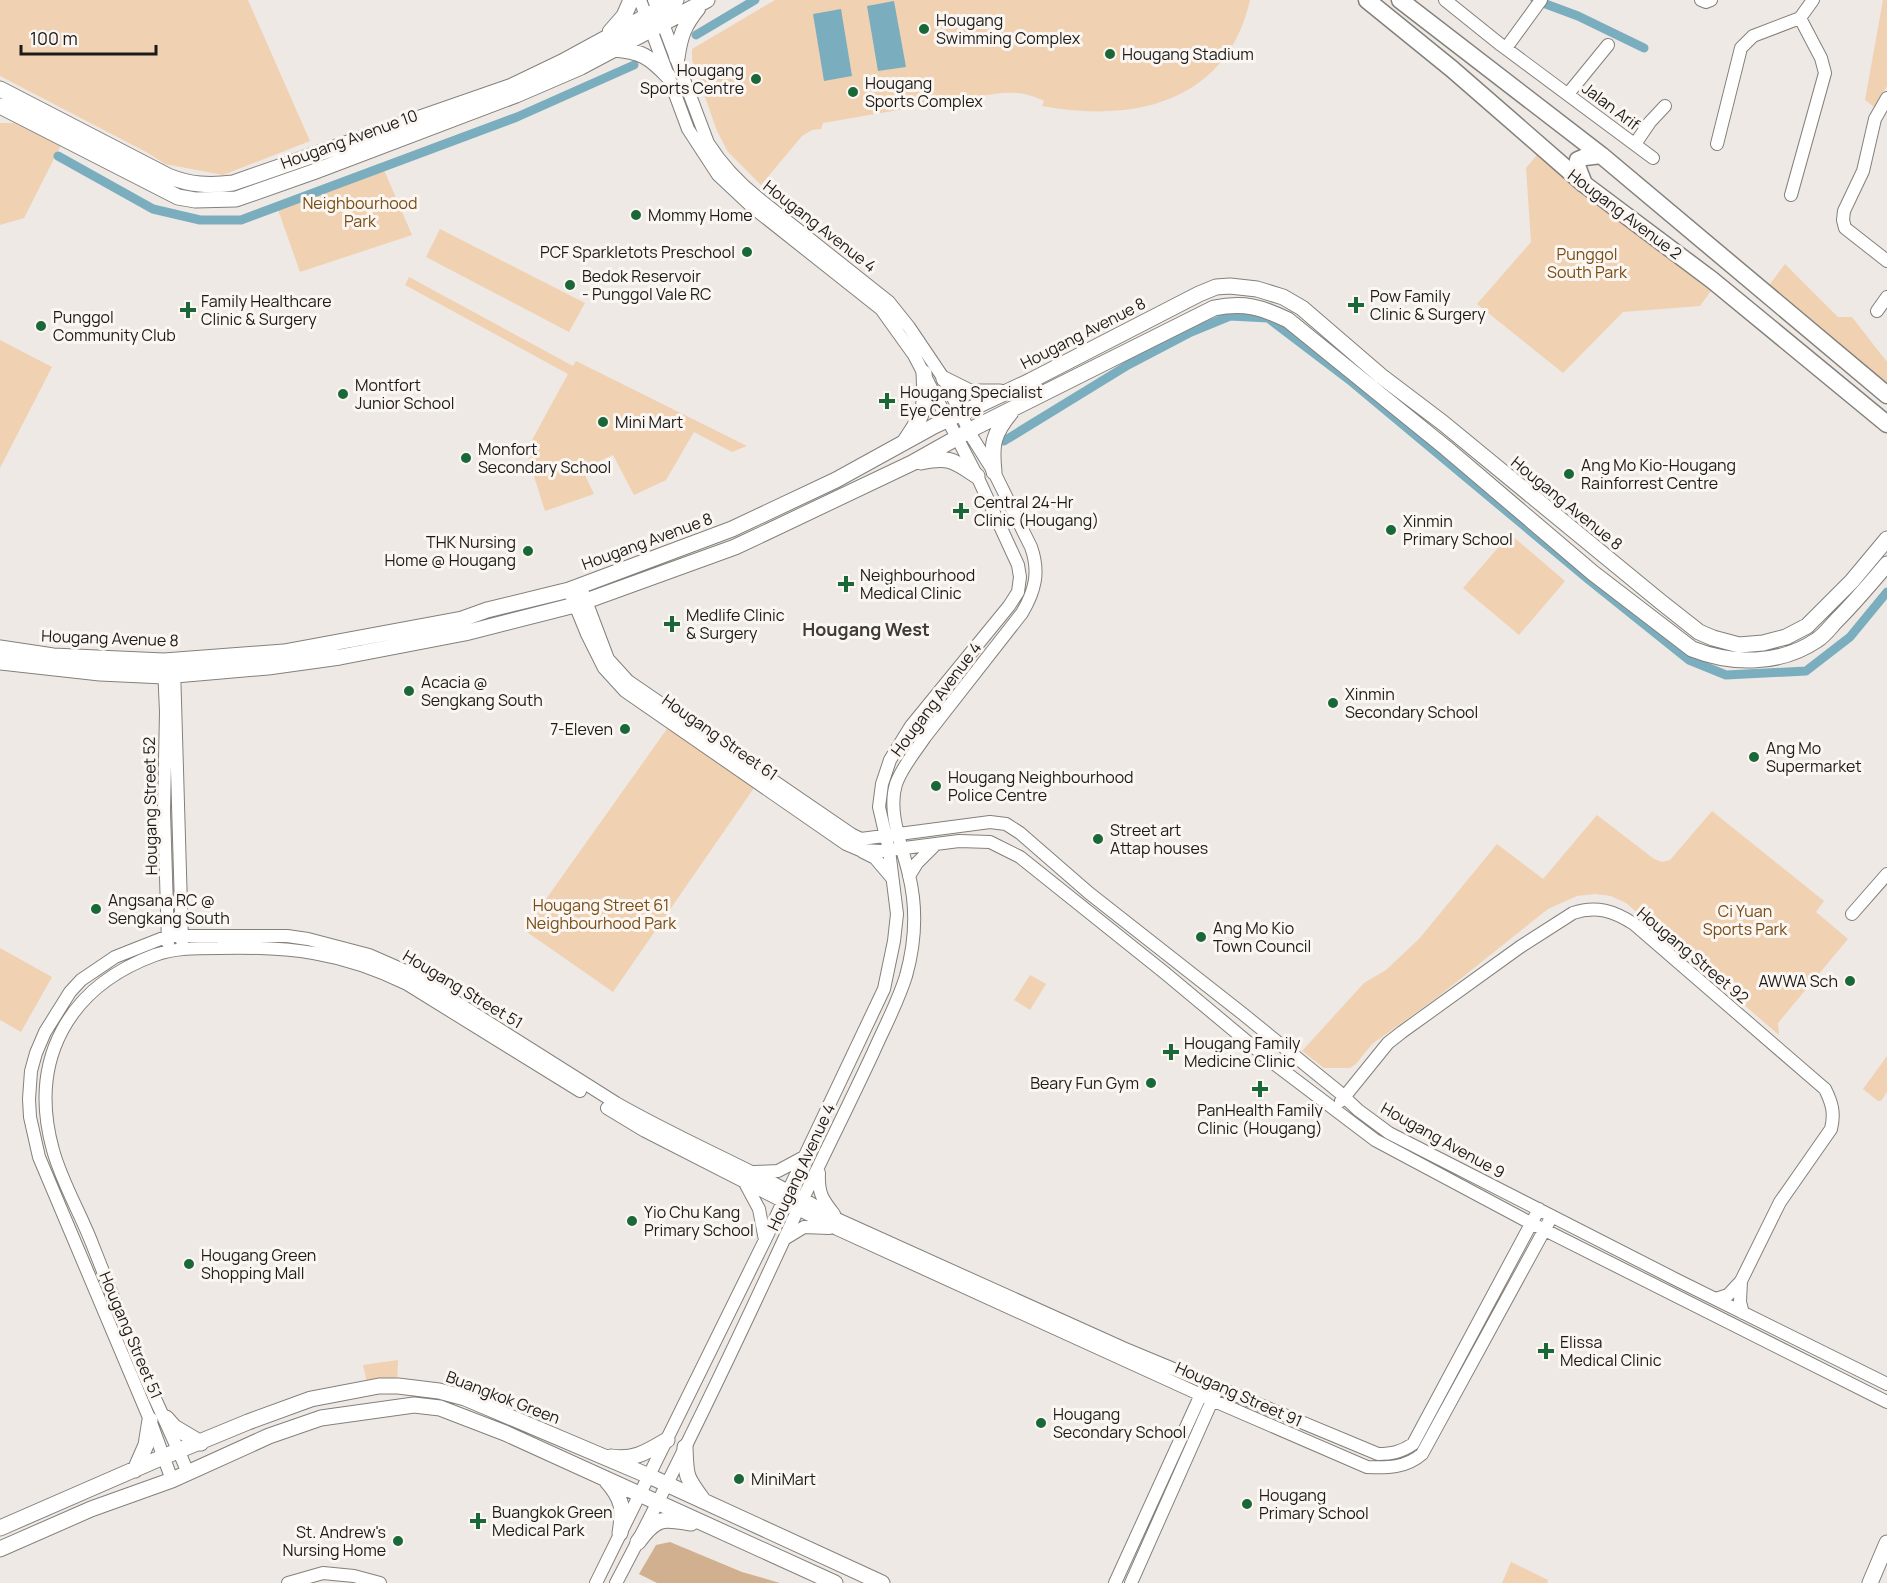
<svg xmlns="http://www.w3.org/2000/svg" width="1887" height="1583" viewBox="0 0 1887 1583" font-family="Manrope,sans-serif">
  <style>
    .green { fill: #f0d1b2 }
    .forest { fill: #d0b08e }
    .water { fill: #7aaebe }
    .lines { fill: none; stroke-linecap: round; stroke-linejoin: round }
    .canal { stroke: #7aaebe; stroke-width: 9 }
    .minor-casing { stroke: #84807b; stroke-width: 14 }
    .major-casing { stroke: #84807b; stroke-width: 17 }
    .highway-casing { stroke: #84807b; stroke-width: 19 }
    .minor { stroke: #fff; stroke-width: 12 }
    .major { stroke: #fff; stroke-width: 15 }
    .highway { stroke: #fff; stroke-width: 16 }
    .poi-dot { fill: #1a6837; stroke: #fbf6f1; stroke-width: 2 }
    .labels { text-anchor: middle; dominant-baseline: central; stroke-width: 6; stroke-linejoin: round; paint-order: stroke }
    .poi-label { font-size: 16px; fill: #1c1b19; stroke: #fbf6f1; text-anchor: start }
    .street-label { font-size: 16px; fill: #1c1b19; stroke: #fbf6f1 }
    .park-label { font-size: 16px; fill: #784d16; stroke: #fbf6f1 }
    .neighbourhood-label { font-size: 18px; font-weight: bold; fill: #3f3b37; stroke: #fbf6f1 }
  </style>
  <rect width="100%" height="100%" fill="#eee9e4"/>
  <path class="green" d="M0,0H248L310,141L223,175L165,164L148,153L0,76Z
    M775,0H1250C1227,103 1133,123 1042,106L1044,101C1022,90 1004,92 981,96V102L929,110L927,105L823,123L821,129L812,130L802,136L761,185L728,152L717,131L692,60V49Z
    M1883,0H1887V86L1874,107L1865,100Z
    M0,123H14L61,145L24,218L0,225Z
    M1542,149L1713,288L1700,306L1623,312L1563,373L1477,304L1531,242L1526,168Z
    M381,163L412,235L300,272L276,204Z
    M440,229L585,303L569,332L426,257Z
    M1785,264L1838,317H1852L1887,362V385L1826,333L1767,288Z
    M409,277L573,366L576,361L747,446L732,452L694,432L666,480L634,495L613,455L582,469L594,494L545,511L526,451L568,374L405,285Z
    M0,340L52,367L0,468Z
    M1510,534L1565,581L1519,635L1463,588Z
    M669,726L756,785L613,992L524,930Z
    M1712,811L1824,901L1816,912L1848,939L1778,1023L1779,1035L1626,903L1611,896L1595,894L1577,896L1548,909L1435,999L1372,1044L1356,1064L1350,1068H1324L1302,1051L1364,983L1386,970L1419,939L1497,844L1543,879L1597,815L1654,859L1662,862L1670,860Z
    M0,948L52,977L21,1032L0,1020Z
    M1030,975L1046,984L1030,1010L1014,1000Z
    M1887,1056V1092L1881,1101H1878L1863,1089Z
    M398,1360L397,1385L368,1387L363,1365Z
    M1511,1562L1548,1580L1547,1583H1502Z"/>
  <path class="forest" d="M670,1542L742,1572L780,1583H657L639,1574L656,1545Z"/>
  <path class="water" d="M894,1L906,67L878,71L867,6Z
    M841,9L852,76L824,81L813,14Z"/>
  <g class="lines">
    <path class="canal" d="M1535,0L1578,16L1644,48
      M696,35L755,0
      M58,156L153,209L200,220H241L517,117L634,65
      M1004,441L1128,365L1191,332L1230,316L1268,318L1352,382L1588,579L1689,660L1726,675L1806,671L1850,637L1887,592"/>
    <g class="minor-casing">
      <path id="minor" d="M1445,0L1501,45L1653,158
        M1701,0L1706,2L1711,0
        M1506,48L1541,0
        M1568,94L1608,45
        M1887,98L1875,119L1863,171L1844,211L1843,220L1845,228L1887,261
        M1635,144L1650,122L1665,106
        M1717,144L1741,48L1753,36L1800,18L1813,0
        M1791,195L1825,73L1821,58L1800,18
        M1877,311L1887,297
        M580,585L608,659L628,681L851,834L861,839L990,822L1006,824L1020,833L1089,893L1243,1014L1339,1092L1358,1110L1389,1133L1677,1280L1887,1384
        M569,590L587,634L604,668L625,691L846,844L860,850L881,851L959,841L990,842L1020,857L1165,973L1268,1059L1375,1140L1525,1220L1887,1402
        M164,667L166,712L164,811L168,943
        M174,667L182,941
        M863,852L875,858L892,878
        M909,876L917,863L935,845
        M1852,914L1887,874
        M1341,1101L1388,1043L1402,1032L1520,947L1573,913C1596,905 1614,911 1634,924L1825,1089C1832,1103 1835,1113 1831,1129L1780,1202L1741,1281L1728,1295L1716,1299
        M607,1108L645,1131L837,1229L1212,1400L1367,1467C1387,1468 1406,1468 1422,1454L1552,1216
        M755,1172L778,1171L804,1157
        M819,1173C818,1193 822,1199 834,1214
        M745,1183L759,1209L765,1240
        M786,1238L804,1227L829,1228
        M1741,1281L1740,1302L1743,1313
        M188,1473C175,1442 161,1412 147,1381C128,1337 111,1291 93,1246C81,1214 62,1183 53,1150C28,1060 68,987 155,955C175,948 196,948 218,948C288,946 343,952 407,984L580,1091
        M172,1480L150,1420L39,1157L30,1117L29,1099L31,1071L36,1053L45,1032L70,992L81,980L115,957L168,936H287L308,939L369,955L410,973L616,1103C689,1145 767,1175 839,1220L1123,1348L1378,1454C1392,1454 1401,1452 1413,1444L1539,1209
        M288,1583L323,1573L354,1576L380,1583
        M596,1583L765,1240L884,989L894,941L897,914L889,850L879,807L882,784L890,760L911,726L1009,606L1018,592L1020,577L1018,565L977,476L914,355L881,309L751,206L718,175L688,129L640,0
        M616,1583C679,1464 737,1342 793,1220C819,1164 847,1109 873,1053C884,1028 898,1002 906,976C915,944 917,908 909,875C903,848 887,813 896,784C902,767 915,752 925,737L1022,613C1035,591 1040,572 1031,547L994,472L972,437L944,379L909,327L889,302L758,198C738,182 722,165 708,143L654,0
        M1115,1583L1203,1390
        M1131,1583L1215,1394"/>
    </g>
    <g class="major-casing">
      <path id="major" d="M610,32L624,16L631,0
        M614,49C641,51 650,57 668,76
        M677,58C680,36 684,25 698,8
        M0,89L168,176C190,185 209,186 233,183L512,86L562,62L676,0
        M0,106L178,197L195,200L236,199L313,172L516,95L581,67L707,0
        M944,379L970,392H1000
        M905,441C925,412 926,408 924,373
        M921,462C950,456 954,461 977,476
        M994,472C991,444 993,434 1011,412
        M0,648L53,656L164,661L284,652L462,619L487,610L569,590L732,529L836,480L934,426L1030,381L1199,294L1216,287L1230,286L1257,289L1283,297L1302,308L1381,376L1443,423L1661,602L1699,632L1713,638L1739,645L1763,643L1786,637L1807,626L1852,581L1887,539
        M0,662L100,673L164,676L268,667L340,657L465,633L575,605L735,547L769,531L912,463L976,427L1214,308C1244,302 1261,307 1288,320L1446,448L1593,573L1692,649C1733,665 1780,665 1817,640C1825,635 1831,626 1837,620C1855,602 1871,583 1887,564
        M166,1418L174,1427L201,1443
        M685,1447C686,1476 685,1476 703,1500
        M611,1457C634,1461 648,1451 667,1440
        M135,1470L146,1445L150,1420
        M606,1480C623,1499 624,1509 620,1533
        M0,1528L163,1457L248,1422L311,1399L379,1386H398L439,1391L465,1398L649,1476L882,1583
        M638,1542C656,1517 662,1518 691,1523
        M0,1549L91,1509L172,1480L269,1436L321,1418L414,1405L440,1408L505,1433L835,1583
        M1870,1583L1887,1543"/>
    </g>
    <g class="highway-casing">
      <path id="highway" d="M1367,0L1452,69L1584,184L1712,280L1887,424
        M1400,0L1601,155L1887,395
        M1584,184L1577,166L1578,160L1585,157L1601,155"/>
    </g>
    <use href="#minor" class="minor"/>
    <use href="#major" class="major"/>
    <use href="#highway" class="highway"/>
  </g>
  <g class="poi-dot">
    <circle cx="924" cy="29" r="6"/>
    <circle cx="1110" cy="54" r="6"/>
    <circle cx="756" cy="79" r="6"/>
    <circle cx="853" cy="92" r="6"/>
    <circle cx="636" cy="215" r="6"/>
    <circle cx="747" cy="252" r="6"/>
    <circle cx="570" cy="285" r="6"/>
    <path d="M1353 296h6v6h6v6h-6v6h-6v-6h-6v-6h6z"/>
    <path d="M185 301h6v6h6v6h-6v6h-6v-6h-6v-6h6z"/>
    <circle cx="41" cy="326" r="6"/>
    <circle cx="343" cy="394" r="6"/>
    <path d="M884 392h6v6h6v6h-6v6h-6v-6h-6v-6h6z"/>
    <circle cx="603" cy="422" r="6"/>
    <circle cx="466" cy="458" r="6"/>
    <circle cx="1569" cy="474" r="6"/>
    <path d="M958 502h6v6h6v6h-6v6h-6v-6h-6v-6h6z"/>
    <circle cx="1391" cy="530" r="6"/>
    <circle cx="528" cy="551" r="6"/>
    <path d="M843 575h6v6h6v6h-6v6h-6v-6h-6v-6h6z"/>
    <path d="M669 615h6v6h6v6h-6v6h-6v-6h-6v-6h6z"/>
    <circle cx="409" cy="691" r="6"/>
    <circle cx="1333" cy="703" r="6"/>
    <circle cx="625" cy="729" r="6"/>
    <circle cx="1754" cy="757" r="6"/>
    <circle cx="936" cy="786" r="6"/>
    <circle cx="1098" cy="839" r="6"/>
    <circle cx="96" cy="909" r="6"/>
    <circle cx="1201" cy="937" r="6"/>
    <circle cx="1850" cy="981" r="6"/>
    <path d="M1168 1043h6v6h6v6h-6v6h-6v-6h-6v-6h6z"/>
    <circle cx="1151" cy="1083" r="6"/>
    <path d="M1257 1080h6v6h6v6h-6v6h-6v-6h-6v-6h6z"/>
    <circle cx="632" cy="1221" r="6"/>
    <circle cx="189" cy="1264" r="6"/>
    <path d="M1543 1342h6v6h6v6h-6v6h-6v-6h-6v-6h6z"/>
    <circle cx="1041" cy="1423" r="6"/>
    <circle cx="739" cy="1479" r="6"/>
    <circle cx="1247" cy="1504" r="6"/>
    <path d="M475 1512h6v6h6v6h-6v6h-6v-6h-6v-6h6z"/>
    <circle cx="398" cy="1541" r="6"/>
  </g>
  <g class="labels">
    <g class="poi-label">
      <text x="936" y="20">Hougang<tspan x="936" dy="18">Swimming Complex</tspan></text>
      <text x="1122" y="54">Hougang Stadium</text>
      <text x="744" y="70" text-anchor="end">Hougang<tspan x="744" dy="18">Sports Centre</tspan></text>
      <text x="865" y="83">Hougang<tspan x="865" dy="18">Sports Complex</tspan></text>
      <text x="648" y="215">Mommy Home</text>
      <text x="735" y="252" text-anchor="end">PCF Sparkletots Preschool</text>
      <text x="582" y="276">Bedok Reservoir<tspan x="582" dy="18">- Punggol Vale RC</tspan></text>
      <text x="1370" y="296">Pow Family<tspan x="1370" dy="18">Clinic &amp; Surgery</tspan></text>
      <text x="201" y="301">Family Healthcare<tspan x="201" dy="18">Clinic &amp; Surgery</tspan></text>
      <text x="53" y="317">Punggol<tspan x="53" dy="18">Community Club</tspan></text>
      <text x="355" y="385">Montfort<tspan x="355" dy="18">Junior School</tspan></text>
      <text x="900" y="392">Hougang Specialist<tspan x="900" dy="18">Eye Centre</tspan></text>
      <text x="615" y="422">Mini Mart</text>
      <text x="478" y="449">Monfort<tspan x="478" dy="18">Secondary School</tspan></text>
      <text x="1581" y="465">Ang Mo Kio-Hougang<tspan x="1581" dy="18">Rainforrest Centre</tspan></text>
      <text x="974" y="502">Central 24-Hr<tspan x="974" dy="18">Clinic (Hougang)</tspan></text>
      <text x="1403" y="521">Xinmin<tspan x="1403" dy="18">Primary School</tspan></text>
      <text x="516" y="542" text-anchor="end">THK Nursing<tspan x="516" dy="18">Home @ Hougang</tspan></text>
      <text x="860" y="575">Neighbourhood<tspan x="860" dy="18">Medical Clinic</tspan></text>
      <text x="686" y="615">Medlife Clinic<tspan x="686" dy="18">&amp; Surgery</tspan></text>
      <text x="421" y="682">Acacia @<tspan x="421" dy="18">Sengkang South</tspan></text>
      <text x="1345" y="694">Xinmin<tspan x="1345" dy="18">Secondary School</tspan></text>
      <text x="613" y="729" text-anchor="end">7-Eleven</text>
      <text x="1766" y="748">Ang Mo<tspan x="1766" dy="18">Supermarket</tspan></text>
      <text x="948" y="777">Hougang Neighbourhood<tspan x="948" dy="18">Police Centre</tspan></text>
      <text x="1110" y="830">Street art<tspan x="1110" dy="18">Attap houses</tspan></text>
      <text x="108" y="900">Angsana RC @<tspan x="108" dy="18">Sengkang South</tspan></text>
      <text x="1213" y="928">Ang Mo Kio<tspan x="1213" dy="18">Town Council</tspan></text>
      <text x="1838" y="981" text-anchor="end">AWWA Sch</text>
      <text x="1184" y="1043">Hougang Family<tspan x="1184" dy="18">Medicine Clinic</tspan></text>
      <text x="1139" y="1083" text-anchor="end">Beary Fun Gym</text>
      <text x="1260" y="1110" text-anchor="middle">PanHealth Family<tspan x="1260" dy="18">Clinic (Hougang)</tspan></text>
      <text x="644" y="1212">Yio Chu Kang<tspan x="644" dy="18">Primary School</tspan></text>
      <text x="201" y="1255">Hougang Green<tspan x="201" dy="18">Shopping Mall</tspan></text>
      <text x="1560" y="1342">Elissa<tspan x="1560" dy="18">Medical Clinic</tspan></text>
      <text x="1053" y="1414">Hougang<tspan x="1053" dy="18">Secondary School</tspan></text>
      <text x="751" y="1479">MiniMart</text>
      <text x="1259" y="1495">Hougang<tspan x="1259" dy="18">Primary School</tspan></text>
      <text x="492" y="1512">Buangkok Green<tspan x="492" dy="18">Medical Park</tspan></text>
      <text x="386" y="1532" text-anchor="end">St. Andrew's<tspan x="386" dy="18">Nursing Home</tspan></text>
    </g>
    <g class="street-label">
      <text transform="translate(1611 106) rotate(37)">Jalan Arif</text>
      <text transform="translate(349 139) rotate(-20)">Hougang Avenue 10</text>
      <text transform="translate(1625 214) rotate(37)">Hougang Avenue 2</text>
      <text transform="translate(820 226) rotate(38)">Hougang Avenue 4</text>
      <text transform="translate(1083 333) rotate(-27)">Hougang Avenue 8</text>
      <text transform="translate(1567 503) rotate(39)">Hougang Avenue 8</text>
      <text transform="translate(647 541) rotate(-20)">Hougang Avenue 8</text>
      <text transform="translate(110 638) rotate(2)">Hougang Avenue 8</text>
      <text transform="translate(936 699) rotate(-53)">Hougang Avenue 4</text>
      <text transform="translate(720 737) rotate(35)">Hougang Street 61</text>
      <text transform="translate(150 806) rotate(-91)">Hougang Street 52</text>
      <text transform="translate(1693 955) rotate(40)">Hougang Street 92</text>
      <text transform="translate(463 989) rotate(31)">Hougang Street 51</text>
      <text transform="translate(1443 1140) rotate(29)">Hougang Avenue 9</text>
      <text transform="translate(801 1167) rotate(-65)">Hougang Avenue 4</text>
      <text transform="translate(131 1335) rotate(67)">Hougang Street 51</text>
      <text transform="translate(1239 1394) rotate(24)">Hougang Street 91</text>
      <text transform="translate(503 1397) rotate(21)">Buangkok Green</text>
    </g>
    <g class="park-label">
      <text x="360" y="203">Neighbourhood<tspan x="360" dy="18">Park</tspan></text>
      <text x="1587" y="254">Punggol<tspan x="1587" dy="18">South Park</tspan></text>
      <text x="601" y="905">Hougang Street 61<tspan x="601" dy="18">Neighbourhood Park</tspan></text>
      <text x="1745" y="911">Ci Yuan<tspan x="1745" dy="18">Sports Park</tspan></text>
    </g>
    <g class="neighbourhood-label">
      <text x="866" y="629">Hougang West</text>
    </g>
  </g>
  <path d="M21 45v9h135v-9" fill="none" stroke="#1c1b19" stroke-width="3"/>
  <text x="30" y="45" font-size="18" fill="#1c1b19" stroke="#fbf6f1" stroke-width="4.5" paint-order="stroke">100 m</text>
</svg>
